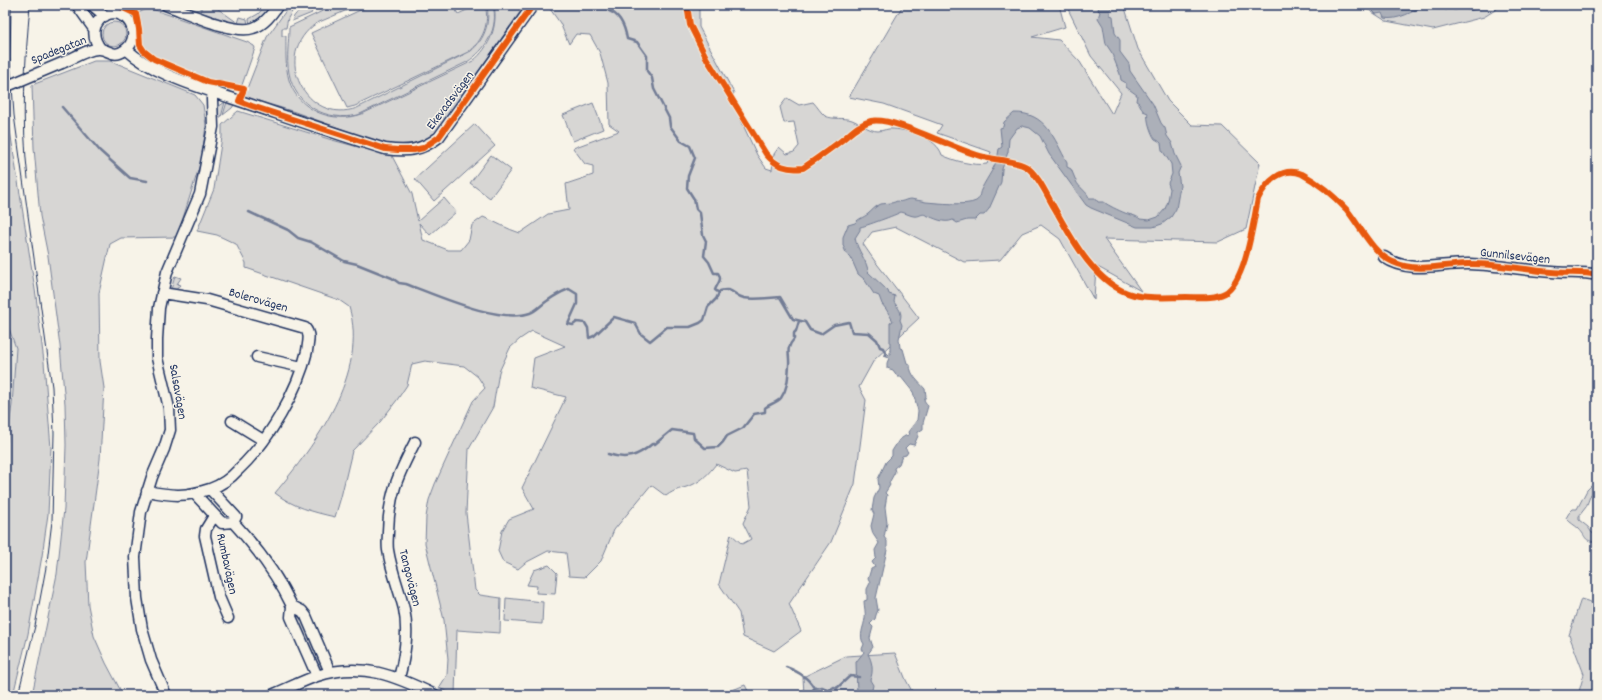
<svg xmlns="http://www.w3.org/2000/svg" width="1602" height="700" viewBox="0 0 1602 700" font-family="Dekko,sans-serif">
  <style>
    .built { fill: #e6e5de }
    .green { fill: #d7d6d4; stroke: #798299 }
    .water { fill: #acb0b9; stroke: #727c95 }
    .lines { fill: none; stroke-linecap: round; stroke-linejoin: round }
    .stream { stroke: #727c95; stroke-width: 2.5 }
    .minor-casing { stroke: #1b2f5e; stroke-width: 13 }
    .minor { stroke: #f7f3e8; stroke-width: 10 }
    .tram { stroke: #1b2f5e; stroke-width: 1 }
    .minor-bridge-casing { stroke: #1b2f5e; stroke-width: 13; stroke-linecap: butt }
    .minor-bridge { stroke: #f7f3e8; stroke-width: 10 }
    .cycleway-casing { stroke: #f7f3e8; stroke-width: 8 }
    .cycleway { stroke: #e8590c; stroke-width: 6 }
    .labels { text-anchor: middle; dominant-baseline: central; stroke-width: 3; stroke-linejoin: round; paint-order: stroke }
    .street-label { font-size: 13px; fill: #1b2f5e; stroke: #f7f3e8 }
  </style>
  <rect width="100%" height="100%" fill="#f7f3e8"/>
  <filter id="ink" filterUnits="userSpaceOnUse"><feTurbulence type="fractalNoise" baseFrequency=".025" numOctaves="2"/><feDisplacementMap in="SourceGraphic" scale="8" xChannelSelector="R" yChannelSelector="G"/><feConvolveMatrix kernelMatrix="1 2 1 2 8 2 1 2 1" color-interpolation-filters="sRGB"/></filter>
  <g filter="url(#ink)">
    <path class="built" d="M5,318L16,348L12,405L5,453Z"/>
    <path class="green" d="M201,5H209L211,8L214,6L238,23L240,17L247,19L248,25H240L201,12Z
      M266,5H273L260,19L250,24L249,19L258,14Z
      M290,5L295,7L288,18L286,28H282V36H286C286,50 285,66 289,80C298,111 333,124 362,114L473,61C490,47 498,26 494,5H525L461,96L463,98L445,124L431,139L412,146H388L295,112L245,97L246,91L267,37Z
      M335,5H359L317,23C269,55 307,126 357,108L471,51C485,39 490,23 487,5H493C499,28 486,50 467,62L358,115C327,122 295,106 289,73C286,58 289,42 289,27Z
      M371,5H453L458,14L478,5H485C490,23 483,41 468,52L355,106L347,108L311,33Z
      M551,5H699V27L734,93L731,99L757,155L766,168L772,170L774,154L779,147L787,154L794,152L799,146L794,122L784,123L780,107L787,98L799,105L813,102C817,106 821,113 825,116C834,120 843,117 852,120C860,123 869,131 878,131C883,131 888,128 893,129C909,130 937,138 942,155C954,161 974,166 987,164L991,152L937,133L942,125L884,104L849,97L903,5H1059L1065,27L1032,37L1059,40L1080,62L1112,114L1121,93L1091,56L1066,5H1124L1138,49L1168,101L1192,125L1222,126L1260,163L1246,229L1218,242L1104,239L1141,291L1096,266L1094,300L1060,239L1041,225L1022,233L1000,260L964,262L896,227L872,232L863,244L874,260L919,318L874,360L859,387L866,400L855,484L831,542L789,604L801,631L774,651L743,637L739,613L719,584L731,534L742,544L751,539L743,523L751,506L747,471L735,473L716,464C709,473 703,480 692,485C682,489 675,489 666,496L651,485L614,530L601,561L585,577L569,576L566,553L548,551L525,563L518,569L503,562L498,551L502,531L509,519L534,509L522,488L566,397L530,388L534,358L565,346L532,331L520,339L510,348L499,372L493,407L469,449L466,513L475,590L480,595L501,598L500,633L457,630L455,695L439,688L447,675L448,659L444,620L425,543L426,517L429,500L435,484L473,401L485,388L478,377L464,366L425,361L412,364L407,385L397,400L380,422L352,451L341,497L335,517C313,512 293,507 275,493C315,445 369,373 349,307L339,300L246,268V263L236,244L217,235L197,231L214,189L222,137V125L238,111L332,140L392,156L412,194L418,221L444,198L456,212L430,235L419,223L423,240L448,250H461L469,240L472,225L483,217C496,222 507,229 520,233L548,214L569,210L566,184L593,175V166L585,164L573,148L619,131L609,124L608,83L600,53L590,35L576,34L569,44L560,23L550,9Z
      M1361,5H1503L1484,17L1433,30L1386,21Z
      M308,6L312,13L292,21C294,13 301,10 308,6Z
      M149,8L247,42L254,46L255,48L242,85C226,89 154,61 144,47C140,41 143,33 141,26C140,20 137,17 140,12Z
      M102 34a12 12 0 1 1 24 0a12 12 0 1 1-24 0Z
      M94,61H111L195,95L203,105L206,125L202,158L177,237L121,238L110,244L99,293L100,361L104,388L100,459L86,562L88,605L94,636L106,663L123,695H32L57,574L64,509L66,445L65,404L60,346L48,256L40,216L34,148L32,85Z
      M8,95L9,124L36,296L44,362L51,448L48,514L42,556L28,634L13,695H5V453L12,405L16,348L5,318V96Z
      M225,102L221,117H217L218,107Z
      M227,102L234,105L232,108L223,115Z
      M593,103L603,129L573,141L563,115Z
      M475,124L495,146L434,201L415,179Z
      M491,155L511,170L490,198L470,183Z
      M175,276L181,278L177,284L180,285L175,291L171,290Z
      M1595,482L1597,483V491L1591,494L1586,507L1579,516V520L1588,527L1592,533L1597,534V542C1583,541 1587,537 1579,529C1575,525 1570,523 1566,518L1569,513L1573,509H1577L1587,490Z
      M549,565L557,573L555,594L536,593L537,586L527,585L534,570Z
      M506,598L543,602L542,624L505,621Z
      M1581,599L1597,604V695H1578L1584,674L1569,635Z
      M300,613L323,667L322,669L319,670L294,614Z
      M895,653L906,680L914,695H804L803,677L846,656Z
      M745,685L750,695H720Z"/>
    <path class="water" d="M1099,5H1111L1110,15L1113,16L1115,33L1120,40V52L1129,64L1130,71L1153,104L1161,123L1165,128L1167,136L1172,143L1175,154L1181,166L1178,173L1180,186L1176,209L1171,217L1162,224L1153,227H1137L1091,208L1086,205L1049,154L1040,136L1030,128L1022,126L1017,128L1009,139L1008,152L1002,169L1001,182L989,209L984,215H980L975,220H967L957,223L953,220C944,224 934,218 926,215C922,213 920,216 917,216C912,217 906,213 901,212C898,214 863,227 860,227V230L855,238C857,250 868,262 868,272L888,291L889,294L895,296L894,302C898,308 903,312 900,320L902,325L899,339L900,348L903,349L907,363L910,365C910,375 919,382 925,389L926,396L924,400L928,406L923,423V429L918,432V436L914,445L909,444L905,448L908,452L906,455L902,456L899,464L894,468L895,472L889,483L890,485L885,493L887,495L885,507L887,523L884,537L887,541V550L876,598L878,610L876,615L875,619L870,624L873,627L870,638L873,647L868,654C872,661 874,671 870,680L873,685L871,695H857L856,662L864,652L862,649L864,644C858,636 864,627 865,618C866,613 864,606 864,601L867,600V589L870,583L868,579L871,569L875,567L872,562L876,558L875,550L879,543L873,534L871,526L874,514L872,510L874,498L879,488L878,479L886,462L892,456V451L899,440L905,436L909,435L908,432L917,420L918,411L913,392L901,377H898L893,370L887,368V363L889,358L884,356V354L886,352L890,356V323L893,321L886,309L882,304L879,296L874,294L864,279L858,274L851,258L846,253L843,245V237L848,225L855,223C859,218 863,218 868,214C872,211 875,206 881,204C887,203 891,204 897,201C902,203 905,199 911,199C916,200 922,201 926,202C937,203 967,206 976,201C980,199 979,194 981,190C988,175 997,167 999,149L1002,147L1000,128L1003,127L1004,122L1014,113C1046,112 1054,139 1067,162V167L1071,169C1073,173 1074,177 1076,181C1079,188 1087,191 1089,198H1095L1098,202H1104C1109,206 1118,210 1125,213C1130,215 1136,215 1140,219L1149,220L1158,217L1165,209L1168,201L1170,189L1168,183L1172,174L1171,164L1162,150L1161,143C1159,141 1157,140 1155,139C1151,134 1146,118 1148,113L1143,111L1139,103L1136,101L1137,95L1126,87V83L1121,80L1120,74L1114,59V56L1106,44L1103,26L1098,18L1100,12L1098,10Z
      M1367,5H1386L1390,7L1392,5H1425C1414,11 1397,21 1384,18L1382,13L1376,14Z
      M1425,5H1480C1473,13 1469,9 1461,9C1458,9 1456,10 1454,10L1451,8L1446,10L1435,6L1429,7Z"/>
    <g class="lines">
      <path class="stream" d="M607,5L609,11C621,15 625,27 627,39L637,42L647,56V71L652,78L654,89L669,118L670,126L681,141L690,146L695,158L688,176L687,188L694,199L696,209L700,213L703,235L706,241L704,256L709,262L714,273H718C723,280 717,284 715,290L719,293
        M62,107L100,151L130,178L147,181
        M249,212L288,230L298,238L311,242L344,261L357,264L392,278L399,283L406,284C436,295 499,324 530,313C536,311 541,305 547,301C554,296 561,292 569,289L577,294V304L568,324L573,325L577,322L585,323L588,328L589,338L594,336L614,317L635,323L641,334L650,341L667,327H690L700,323L704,320L708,307L716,299L720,291C733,287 733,295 744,298C754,300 769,298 780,297L793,319L805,322L810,330L821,334L834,325L849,322L852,332L869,333L877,340L880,347L883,348L886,355
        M608,454C626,460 637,457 652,444H655L672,430L693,433L694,438L705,448L718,447L723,442L727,436L743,428L754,414L765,412V408C769,404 777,403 781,398C788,388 788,377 789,365C790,354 785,349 794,339V333L796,331L799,321
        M786,667C797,671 808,677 814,688
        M814,688L822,687L829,690L834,687L837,688L850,676L859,677
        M811,695L814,688"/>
      <g class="minor-casing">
        <path id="minor" d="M77,5L94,29
          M92,5L105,16
          M166,5C186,12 234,35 253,28C264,25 272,14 278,5
          M122,16L125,5
          M126,49C153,74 196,86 231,98C282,115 333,133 385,149C407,152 421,151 439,137L533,5
          M62,63C72,59 89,48 99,49C109,49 113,59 125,50C144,36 127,6 106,15C92,22 91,38 101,49
          M1384,257C1411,275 1440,263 1470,264C1497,265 1524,270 1552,272C1567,274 1581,271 1597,275
          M162,293L207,300L305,328C311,335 308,342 307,351C298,391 268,442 238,470C230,479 221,485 210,489
          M257,357L302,367
          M232,421L263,440
          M147,491C172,496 186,497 210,489L236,517L233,522C257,548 277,574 292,606
          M195,494L222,523L233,522
          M214,516L206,529L205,536L219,597L228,618
          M317,676L291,617L292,606L302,611L306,616L330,672
          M399,678C405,655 409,632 404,609C399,589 391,570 388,550C387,544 388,537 388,531C389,494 398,475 415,442
          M166,695L151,660L142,629L137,598L135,557L141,512L152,477L164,449L170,430L169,408L157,358V339L159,308L167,272L200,194L213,127L212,99L213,92
          M272,695C287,689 302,681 317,676C361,661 396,676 435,695"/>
      </g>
      <use href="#minor" class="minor"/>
      <path class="tram" d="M11,5L10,58L14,115L52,387L54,433L52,521L47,562L35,626L18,695
        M28,179C21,121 25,62 30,5"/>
      <g class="minor-bridge-casing">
        <path id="minor-bridge" d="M5,87L62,63"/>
      </g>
      <use href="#minor-bridge" class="minor-bridge"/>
      <g class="cycleway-casing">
        <path id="cycleway" d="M117,5L136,14L139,29L140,45L144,51L154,59L208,82L244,89L239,101L252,106L385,149L398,150H414L423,148L439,137L533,5
          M687,5L690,25L707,59L766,154C776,166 787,170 803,168C815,160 826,152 838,143C848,136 858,124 871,121C895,116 956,151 984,157C995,160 1020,161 1028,168C1040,178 1047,196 1055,209C1072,240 1097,286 1134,295C1150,299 1169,297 1186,297C1199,297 1214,299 1225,293C1246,281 1253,222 1258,199C1266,182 1282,166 1302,174C1319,183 1334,196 1347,210C1360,226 1373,254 1393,262C1417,273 1442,265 1467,264C1495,263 1524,270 1552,272C1567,274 1582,271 1597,275"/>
      </g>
      <use href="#cycleway" class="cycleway"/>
    </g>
  </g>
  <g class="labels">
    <g class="street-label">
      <text transform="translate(59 51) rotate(-22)">Spadegatan</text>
      <text transform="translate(451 101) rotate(-53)">Ekevadsvägen</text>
      <text transform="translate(1515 257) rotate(6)">Gunnilsevägen</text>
      <text transform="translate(258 301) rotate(16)">Bolerovägen</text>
      <text transform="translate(177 392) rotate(80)">Salsavägen</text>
      <text transform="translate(226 564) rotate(78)">Rumbavägen</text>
      <text transform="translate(409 578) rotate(76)">Tangovägen</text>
    </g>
  </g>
  <rect width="1602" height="700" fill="none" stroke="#f7f3e8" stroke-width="20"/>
  <rect x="10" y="10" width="1582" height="680" fill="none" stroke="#1b2f5e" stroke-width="1.5" filter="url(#ink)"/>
</svg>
